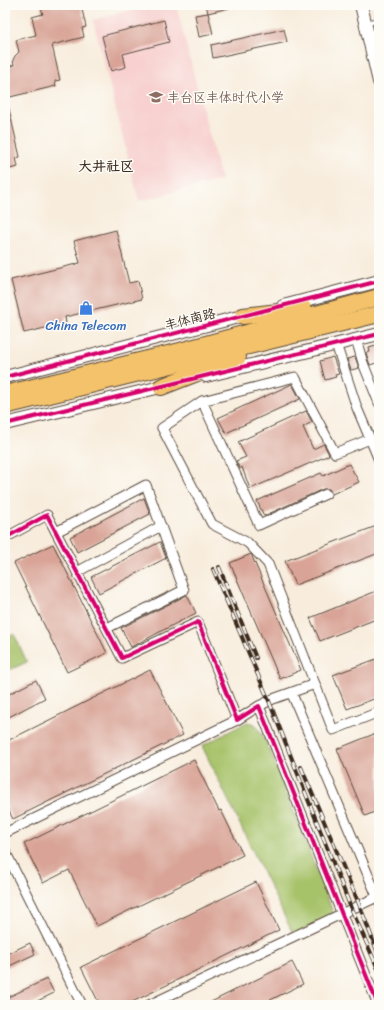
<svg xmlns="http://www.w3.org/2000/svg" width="384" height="1010" font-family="Sriracha,'LXGW WenKai TC',sans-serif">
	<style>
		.built { fill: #f7d0cf }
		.green { fill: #a7c36a; stroke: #717644 }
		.building { fill: #d9a497 }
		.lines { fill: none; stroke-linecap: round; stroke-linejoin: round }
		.service-casing { stroke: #57473b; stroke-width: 6 }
		.minor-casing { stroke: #57473b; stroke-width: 11 }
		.tertiary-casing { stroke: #57473b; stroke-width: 14 }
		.trunk-casing { stroke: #57473b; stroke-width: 18 }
		.service { stroke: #fff; stroke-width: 4.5 }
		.minor { stroke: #fff; stroke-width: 9 }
		.tertiary { stroke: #fff; stroke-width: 12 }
		.trunk { stroke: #f3c26a; stroke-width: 16 }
		.rail-casing { stroke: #3b2a1e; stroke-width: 4 }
		.rail { stroke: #fdfcf7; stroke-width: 2.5; stroke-dasharray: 8; stroke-linecap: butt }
		.cycleway-casing { stroke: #fdfcf7; stroke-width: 6 }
		.cycleway { stroke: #d6006c; stroke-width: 4 }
		.labels { text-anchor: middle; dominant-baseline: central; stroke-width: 3; stroke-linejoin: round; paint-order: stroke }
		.education-label { font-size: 13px; fill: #785e54; stroke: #fdfcf7; text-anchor: start }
		.street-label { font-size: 13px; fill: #3b2a1e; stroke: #fdfcf7 }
		.shop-label { font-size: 13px; fill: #366cbe; stroke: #fdfcf7 }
		.neighbourhood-label { font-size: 14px; font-weight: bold; fill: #3b2a1e; stroke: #fdfcf7 }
	</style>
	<rect width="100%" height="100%" fill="#fdfcf7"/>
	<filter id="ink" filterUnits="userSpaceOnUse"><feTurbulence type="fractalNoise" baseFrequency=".025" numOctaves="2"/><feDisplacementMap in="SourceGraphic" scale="8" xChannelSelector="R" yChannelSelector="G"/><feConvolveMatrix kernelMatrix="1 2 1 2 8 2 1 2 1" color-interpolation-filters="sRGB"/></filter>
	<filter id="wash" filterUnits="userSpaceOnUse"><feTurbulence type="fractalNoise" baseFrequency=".012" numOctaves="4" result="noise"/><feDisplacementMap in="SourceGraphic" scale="16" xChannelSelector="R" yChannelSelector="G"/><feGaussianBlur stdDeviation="0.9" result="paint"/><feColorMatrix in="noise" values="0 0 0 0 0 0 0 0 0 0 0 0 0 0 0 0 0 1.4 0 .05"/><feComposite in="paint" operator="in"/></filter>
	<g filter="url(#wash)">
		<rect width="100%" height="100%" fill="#f8eddd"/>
		<path class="built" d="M 151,5 L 176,5 L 221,180 L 139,201 L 93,20 Z"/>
		<g class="green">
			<path d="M 14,634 L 27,662 L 5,672 L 5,638 Z"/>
			<path d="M 247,722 L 255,724 L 266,741 L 334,915 L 294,936 L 202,746 Z"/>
		</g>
		<g id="blocks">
			<g class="building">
				<path d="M 43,5 L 81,5 L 86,27 L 82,28 L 84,37 L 52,45 L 60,80 L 55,81 L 56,86 L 10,97 L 5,75 L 5,67 L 14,65 L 13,60 L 15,56 L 19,52 L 16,40 L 36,35 L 32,17 L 43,14 L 41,8 Z"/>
				<path d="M 206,5 L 229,5 L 229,8 L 208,13 Z"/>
				<path d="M 208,13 L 213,34 L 199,37 L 195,15 Z"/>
				<path d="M 164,20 L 169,42 L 123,54 L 126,67 L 111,71 L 102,36 Z"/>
				<path d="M 284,29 L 287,42 L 213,58 L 211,45 Z"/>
				<path d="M 5,105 L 8,105 L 20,157 L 16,158 L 18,167 L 5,170 Z"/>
				<path d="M 116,230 L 129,283 L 138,281 L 142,299 L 65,317 L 66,323 L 24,333 L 11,280 L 80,263 L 74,241 Z"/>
				<path d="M 379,345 L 379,362 L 370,365 L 366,353 L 370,352 L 369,348 Z"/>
				<path d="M 333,357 L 339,374 L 335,375 L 336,377 L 325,380 L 320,361 Z"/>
				<path d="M 355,357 L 359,368 L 351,370 L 347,359 Z"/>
				<path d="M 292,384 L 300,399 L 226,433 L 218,418 Z"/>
				<path d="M 306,411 L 312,422 L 303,427 L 313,449 L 324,444 L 329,455 L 250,489 L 242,467 L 240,469 L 236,461 L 246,457 L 238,442 Z"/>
				<path d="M 349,464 L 359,482 L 332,494 L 329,489 L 323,489 L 264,516 L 257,501 L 321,473 L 323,476 Z"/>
				<path d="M 144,498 L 150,514 L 77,552 L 70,537 Z"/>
				<path d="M 379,525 L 379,553 L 295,585 L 285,561 Z"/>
				<path d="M 160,542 L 166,558 L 99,593 L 91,577 Z"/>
				<path d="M 53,544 L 107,653 L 67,672 L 14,563 Z"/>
				<path d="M 251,554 L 301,670 L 280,679 L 230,563 Z"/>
				<path d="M 379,590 L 379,618 L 320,641 L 310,618 Z"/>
				<path d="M 187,595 L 196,613 L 131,647 L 121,628 Z"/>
				<path d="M 379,658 L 379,697 L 347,709 L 333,675 Z"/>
				<path d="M 150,670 L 183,735 L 13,819 L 5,804 L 5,742 Z"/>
				<path d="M 36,680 L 45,698 L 5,719 L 5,696 Z"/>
				<path d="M 379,732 L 379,810 L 365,816 L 337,749 Z"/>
				<path d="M 194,760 L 219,811 L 221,810 L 243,855 L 97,926 L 69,870 L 43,883 L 24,844 Z"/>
				<path d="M 256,882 L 279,930 L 126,1005 L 100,1005 L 81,967 Z"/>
				<path d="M 30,943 L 35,954 L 5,968 L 5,955 Z"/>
				<path d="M 292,962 L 303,984 L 260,1005 L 205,1005 Z"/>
				<path d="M 47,979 L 54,993 L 29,1005 L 11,1005 L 8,997 Z"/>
			</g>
		</g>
	</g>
	<g filter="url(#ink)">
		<use href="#blocks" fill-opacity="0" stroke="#57473b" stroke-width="1"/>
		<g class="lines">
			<defs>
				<path id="service" d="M 367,23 L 379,20"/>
				<g id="minor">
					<path d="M 356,339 L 363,363 L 379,403"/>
					<path d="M 336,344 L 357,408 L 379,460"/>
					<path d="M 202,401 L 162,428 L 212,524 L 248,543 L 268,564 L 333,730 L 379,712"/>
					<path d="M 326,494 L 259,525 L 202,401 L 295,377 L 335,453 L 370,439"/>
					<path d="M 56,532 L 146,485 L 184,590 L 107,628"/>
					<path d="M 5,538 L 47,515 L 122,658 L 198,622 L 237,720 L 259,706 L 378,1005"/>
					<path d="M 77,572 L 161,526"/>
					<path d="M 292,694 L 379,901"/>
					<path d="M 259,706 L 273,699 L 315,684"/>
					<path d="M 5,833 L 237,720"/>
					<path d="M 5,851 L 82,1005"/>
					<path d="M 149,1005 L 379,896"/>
				</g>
				<g id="tertiary">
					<path d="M 361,5 L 379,82"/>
					<path d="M 283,306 L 379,281"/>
					<path d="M 206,376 L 379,334"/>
					<path d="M 5,377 L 250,314"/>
					<path d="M 5,424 L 169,385"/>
				</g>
				<g id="trunk">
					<path d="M 243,316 L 304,309"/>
					<path d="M 161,387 L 238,357"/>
					<path d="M 5,394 L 180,351 L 379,297"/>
					<path d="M 5,406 L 379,314"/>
				</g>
			</defs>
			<use href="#service" class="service-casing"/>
			<use href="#minor" class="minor-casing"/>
			<use href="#tertiary" class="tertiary-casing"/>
			<use href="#trunk" class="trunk-casing"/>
			<use href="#service" class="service"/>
			<use href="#minor" class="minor"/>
			<use href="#tertiary" class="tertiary"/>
			<use href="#trunk" class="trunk"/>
			<defs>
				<g id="rail">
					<path d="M 219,567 L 256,658"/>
					<path d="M 213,569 L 269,701 L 351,908 L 379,971"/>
					<path d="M 301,767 L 359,904 L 379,956"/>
				</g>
			</defs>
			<use href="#rail" class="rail-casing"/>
			<use href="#rail" class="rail"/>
			<defs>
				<g id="cycleway">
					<path d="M 5,377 L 379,281"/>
					<path d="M 5,424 L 379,334"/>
					<path d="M 5,538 L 47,515 L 122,658 L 198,622 L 237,720 L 259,706 L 378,1005"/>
				</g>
			</defs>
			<use href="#cycleway" class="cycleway-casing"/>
			<use href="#cycleway" class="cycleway"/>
		</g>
	</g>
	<defs>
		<symbol id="school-bare" viewBox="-9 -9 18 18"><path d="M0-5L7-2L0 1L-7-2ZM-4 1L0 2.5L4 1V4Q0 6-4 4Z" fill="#8d6e63" stroke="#fdfcf7" stroke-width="2.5" paint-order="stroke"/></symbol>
		<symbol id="shop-bare" viewBox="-9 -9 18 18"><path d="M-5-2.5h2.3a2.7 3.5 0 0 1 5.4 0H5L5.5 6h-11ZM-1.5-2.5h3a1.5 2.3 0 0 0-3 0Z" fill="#3f7fe0" stroke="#fdfcf7" stroke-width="2.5" paint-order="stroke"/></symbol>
	</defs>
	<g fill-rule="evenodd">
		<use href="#school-bare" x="146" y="87" width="20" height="20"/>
		<use href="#shop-bare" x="76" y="298" width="20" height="20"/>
	</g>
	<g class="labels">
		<g class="education-label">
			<text x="167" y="97">丰台区丰体时代小学</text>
		</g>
		<g class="street-label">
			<text transform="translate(190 319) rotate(-14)">丰体南路</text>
		</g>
		<g class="shop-label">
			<text x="86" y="325">China Telecom</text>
		</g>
		<g class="neighbourhood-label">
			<text x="106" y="166">大井社区</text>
		</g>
	</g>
	<rect width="384" height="1010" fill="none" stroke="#fdfcf7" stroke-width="20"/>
</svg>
